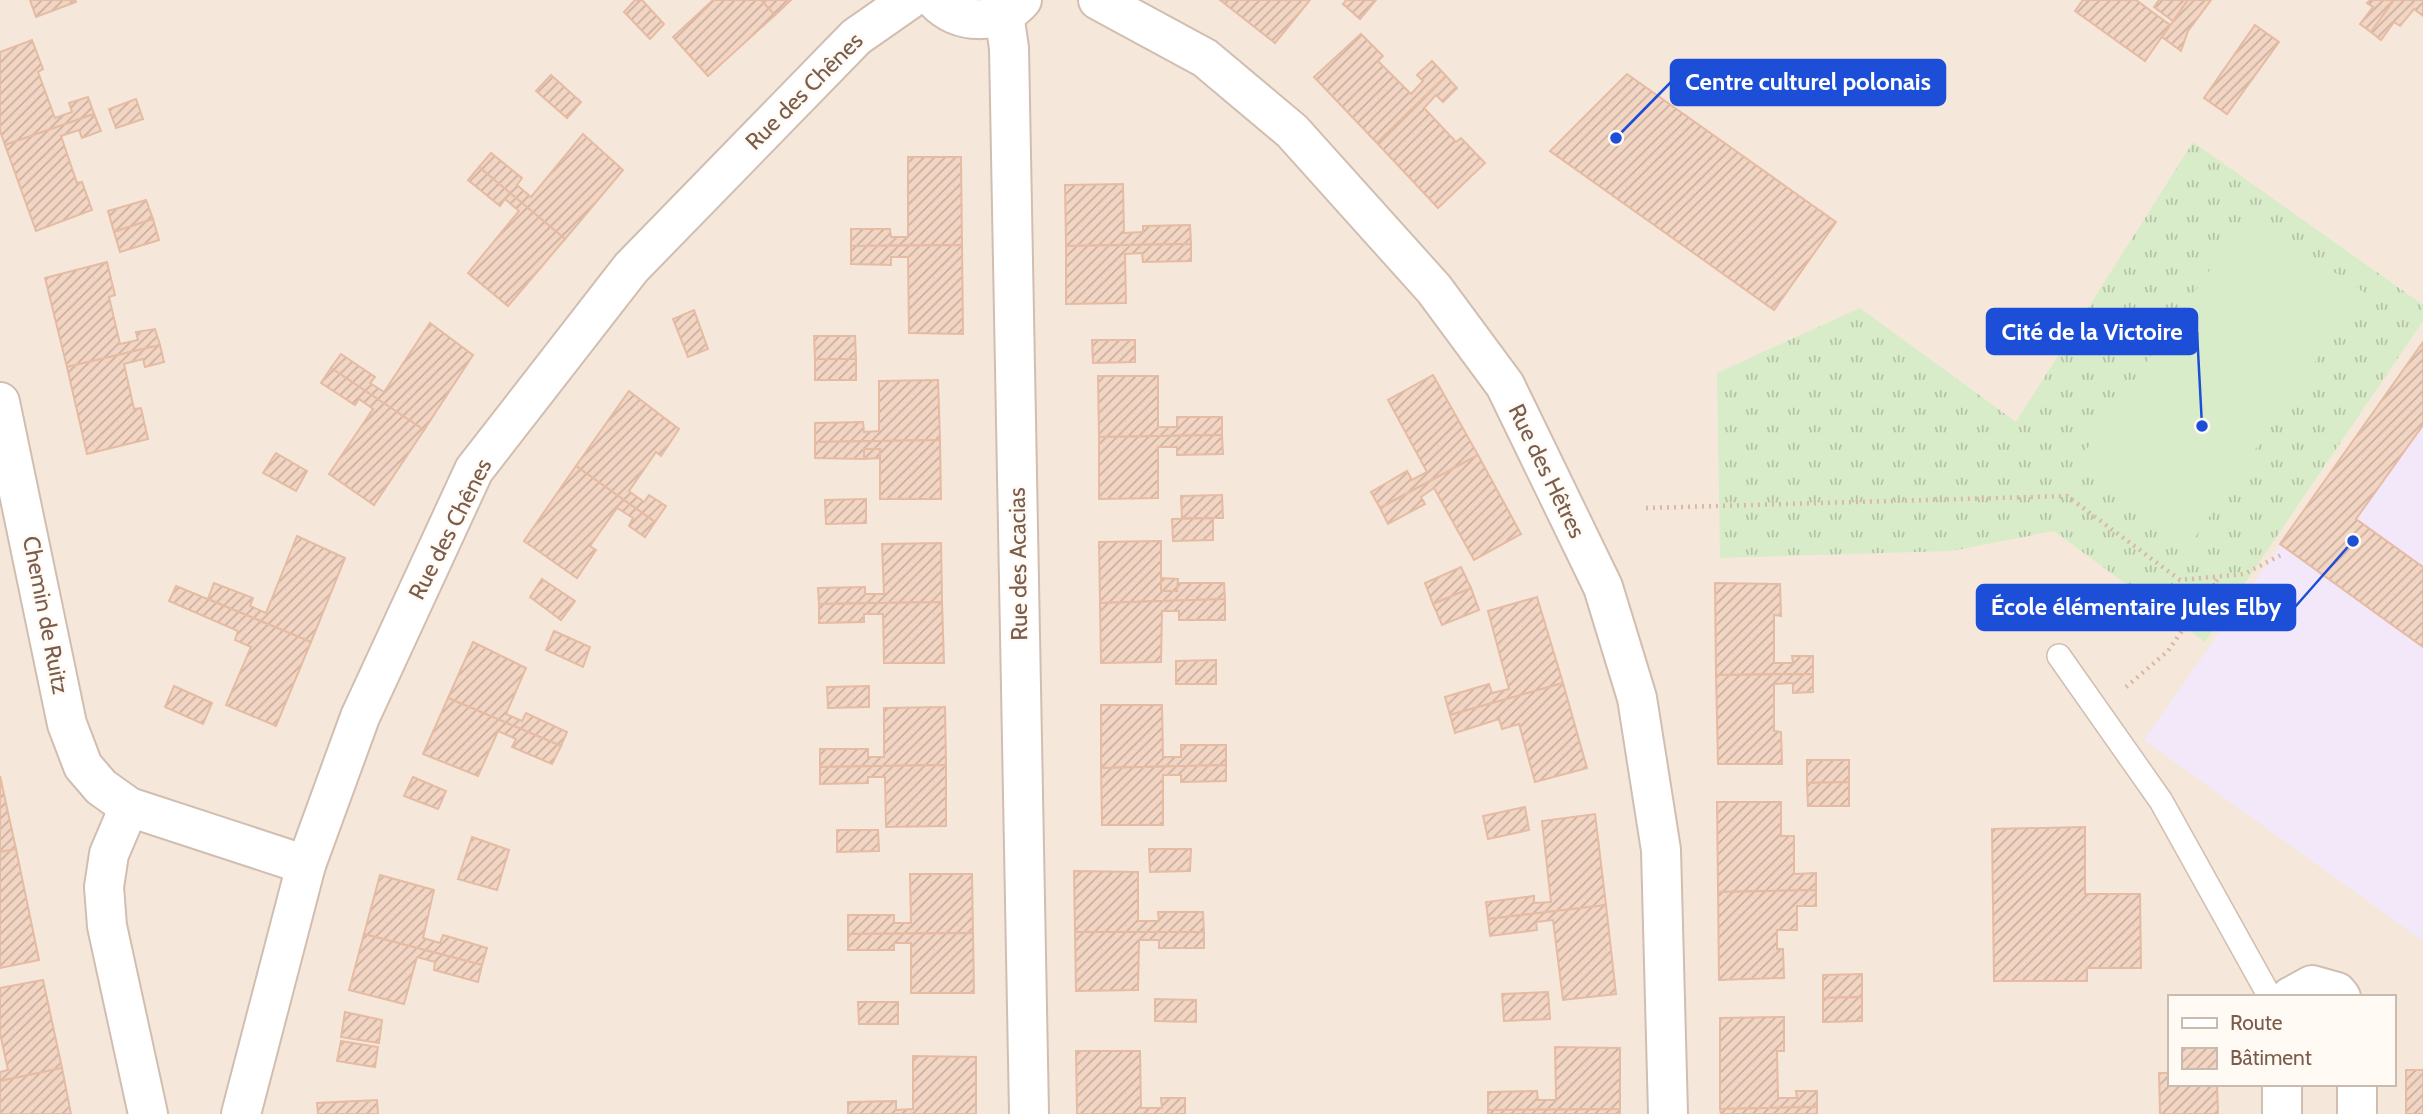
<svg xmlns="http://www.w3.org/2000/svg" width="2423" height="1114" font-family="Cabin,sans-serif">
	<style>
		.residential { fill: #f5e8da; fill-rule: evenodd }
		.education { fill: #f3e8fa }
		.grass { fill: url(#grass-tufts) }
		.pitch { fill: #d8ecc9 }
		.building { fill: url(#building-hatch); stroke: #e6bba3; stroke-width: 2 }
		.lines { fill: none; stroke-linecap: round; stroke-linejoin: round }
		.lane-casing { stroke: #d1beb0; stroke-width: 26 }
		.street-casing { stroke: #d1beb0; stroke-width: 42 }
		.path { stroke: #d9b8a5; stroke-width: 4.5; stroke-dasharray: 2 5; stroke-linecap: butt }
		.lane { stroke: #fff; stroke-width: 23 }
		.street { stroke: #fff; stroke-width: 38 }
		.labels { text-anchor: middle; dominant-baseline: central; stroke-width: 5; stroke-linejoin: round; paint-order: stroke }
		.street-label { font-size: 23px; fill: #7a5c4d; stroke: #fffaf3 }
		.leader { fill: none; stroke: #1d4ed8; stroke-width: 2.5 }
		.callout-dot { fill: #1d4ed8; stroke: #fffaf3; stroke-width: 2.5 }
		.callout { fill: #1d4ed8; stroke: #1d4ed8; stroke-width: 2.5 }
		.callout-label { font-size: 24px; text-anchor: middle; font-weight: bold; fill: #fff }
	</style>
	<defs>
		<pattern id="grass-tufts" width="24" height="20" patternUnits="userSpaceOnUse" patternTransform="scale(1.75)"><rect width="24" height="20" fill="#d8ecc9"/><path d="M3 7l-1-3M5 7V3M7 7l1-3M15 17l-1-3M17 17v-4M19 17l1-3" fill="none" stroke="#b4c2a5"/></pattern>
		<pattern id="building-hatch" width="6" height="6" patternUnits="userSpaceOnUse" patternTransform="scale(1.75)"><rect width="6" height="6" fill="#f3d5c3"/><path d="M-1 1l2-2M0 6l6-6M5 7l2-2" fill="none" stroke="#cab0a1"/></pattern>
	</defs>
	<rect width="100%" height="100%" fill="#fdf6ec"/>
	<path class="residential" d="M 0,0 L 2423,0 L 2423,1114 L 0,1114 ZM 2169,997 L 2393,997 L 2393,1084 L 2169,1084 Z"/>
	<path class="education" d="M 2423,342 L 2423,941 L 2144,740 Z"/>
	<path class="grass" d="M 2193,142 L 2423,305 L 2423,321 L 2205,642 L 2054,531 L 1951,551 L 1720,558 L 1717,373 L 1860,308 L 2016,422 Z"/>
	<path class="pitch" d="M 2249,213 L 2363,292 L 2192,542 L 2077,463 Z"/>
	<g class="building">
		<path d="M 30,0 L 75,0 L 76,2 L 36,17 Z"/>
		<path d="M 635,0 L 642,0 L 664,24 L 650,39 L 624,12 Z"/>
		<path d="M 713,0 L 761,0 L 775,15 L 708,76 L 673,37 Z"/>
		<path d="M 761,0 L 791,0 L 775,15 Z"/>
		<path d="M 1220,0 L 1310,0 L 1275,43 Z"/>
		<path d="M 1346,0 L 1376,0 L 1360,19 L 1343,4 Z"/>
		<path d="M 2083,0 L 2136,0 L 2170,25 L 2145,61 L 2075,11 Z"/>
		<path d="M 2159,0 L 2188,0 L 2173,21 L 2154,7 Z"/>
		<path d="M 2188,0 L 2211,0 L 2188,31 L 2181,51 L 2162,37 Z"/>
		<path d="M 2370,0 L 2394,0 L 2371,32 L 2360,24 L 2373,7 L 2367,3 Z"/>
		<path d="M 2394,0 L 2423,0 L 2423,16 L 2414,9 L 2400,26 L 2394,22 L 2381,40 L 2371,32 Z"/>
		<path d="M 2255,25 L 2279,42 L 2227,114 L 2204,98 Z"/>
		<path d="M 1361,34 L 1383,56 L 1378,61 L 1411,94 L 1423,81 L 1417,75 L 1432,61 L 1446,76 L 1377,143 L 1314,77 Z"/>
		<path d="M 32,40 L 43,69 L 38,72 L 55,118 L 72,112 L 69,103 L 88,97 L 94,114 L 5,145 L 0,131 L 0,52 Z"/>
		<path d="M 1627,74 L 1836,222 L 1774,310 L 1550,151 Z"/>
		<path d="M 551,75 L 581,102 L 567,118 L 536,91 Z"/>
		<path d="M 1446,76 L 1457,88 L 1443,102 L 1436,95 L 1424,108 L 1456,142 L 1461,138 L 1485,163 L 1438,208 L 1377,143 Z"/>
		<path d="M 136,99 L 143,119 L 116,128 L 109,109 Z"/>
		<path d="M 94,114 L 101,131 L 82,138 L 79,130 L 61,136 L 77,183 L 82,182 L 92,210 L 36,231 L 5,145 Z"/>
		<path d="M 583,134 L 623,170 L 565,239 L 479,167 L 491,153 L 522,178 L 517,185 L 531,197 Z"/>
		<path d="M 908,157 L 961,157 L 962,245 L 851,246 L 851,229 L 890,229 L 891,237 L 908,237 Z"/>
		<path d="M 479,167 L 565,239 L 508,306 L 468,273 L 519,211 L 505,199 L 500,206 L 468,180 Z"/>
		<path d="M 1123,184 L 1124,233 L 1143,232 L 1143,226 L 1190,225 L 1191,244 L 1066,246 L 1065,185 Z"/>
		<path d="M 146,200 L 153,219 L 114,232 L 108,211 Z"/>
		<path d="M 153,219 L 159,240 L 120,252 L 114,232 Z"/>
		<path d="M 1191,244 L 1191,261 L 1143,262 L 1142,253 L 1125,254 L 1126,303 L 1066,304 L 1066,246 Z"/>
		<path d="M 962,245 L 963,334 L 909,333 L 908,257 L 891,257 L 891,265 L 851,264 L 851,246 Z"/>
		<path d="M 107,262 L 115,295 L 109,297 L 120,344 L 138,340 L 136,332 L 155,329 L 160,345 L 67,367 L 45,278 Z"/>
		<path d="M 694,310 L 708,349 L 688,357 L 673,319 Z"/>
		<path d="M 430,323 L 473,355 L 424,430 L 331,368 L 341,354 L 375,377 L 370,383 L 384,392 Z"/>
		<path d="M 814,336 L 855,336 L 856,359 L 815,359 Z"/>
		<path d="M 1092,340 L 1135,340 L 1135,362 L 1093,363 Z"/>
		<path d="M 2423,342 L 2423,425 L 2356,519 L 2423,567 L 2423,647 L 2280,544 Z"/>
		<path d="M 160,345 L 164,362 L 145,367 L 143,359 L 124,364 L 134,409 L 141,408 L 148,439 L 87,454 L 67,367 Z"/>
		<rect x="815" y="359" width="41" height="21"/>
		<path d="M 331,368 L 424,430 L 374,505 L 329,474 L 373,409 L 359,399 L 355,405 L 321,383 Z"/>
		<path d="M 1433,375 L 1478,455 L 1380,508 L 1371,492 L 1407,471 L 1412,480 L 1427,472 L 1388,400 Z"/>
		<path d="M 1098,376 L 1158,376 L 1158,427 L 1177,427 L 1177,417 L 1222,417 L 1222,435 L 1099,437 Z"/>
		<path d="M 938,380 L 940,440 L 815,442 L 815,423 L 863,422 L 864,432 L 879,431 L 879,381 Z"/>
		<path d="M 629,391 L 679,429 L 661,456 L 656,452 L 629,491 L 644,502 L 649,495 L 666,506 L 655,522 L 576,466 Z"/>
		<path d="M 1222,435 L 1223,454 L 1177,455 L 1177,447 L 1158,447 L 1158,498 L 1099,499 L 1099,437 Z"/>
		<path d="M 940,440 L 941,499 L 880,499 L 880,449 L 864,449 L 864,459 L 815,458 L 815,442 Z"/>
		<path d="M 864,449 L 880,449 L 880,458 L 864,459 Z"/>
		<path d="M 276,453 L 307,471 L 296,491 L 263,473 Z"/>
		<path d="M 1478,455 L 1521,534 L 1474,560 L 1434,488 L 1421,497 L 1425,504 L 1388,524 L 1380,508 Z"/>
		<path d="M 576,466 L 655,522 L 645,537 L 629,526 L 633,518 L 617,508 L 590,546 L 596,550 L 577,578 L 524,541 Z"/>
		<path d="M 1222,495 L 1223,518 L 1182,518 L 1181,496 Z"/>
		<path d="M 866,499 L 866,523 L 826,524 L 825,500 Z"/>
		<path d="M 1213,518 L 1213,540 L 1173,541 L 1172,519 Z"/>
		<path d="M 297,536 L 345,558 L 311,642 L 208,599 L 214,583 L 253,598 L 250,606 L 266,613 Z"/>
		<path d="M 1161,541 L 1161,591 L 1177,591 L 1177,583 L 1224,583 L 1225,599 L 1100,603 L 1099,542 Z"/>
		<path d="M 941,543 L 942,602 L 819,604 L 818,588 L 865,587 L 865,594 L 884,594 L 882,544 Z"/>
		<path d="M 1461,567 L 1471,588 L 1433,604 L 1425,583 Z"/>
		<path d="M 1161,578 L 1178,579 L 1177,591 L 1161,591 Z"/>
		<path d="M 542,579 L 575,601 L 561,620 L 530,597 Z"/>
		<path d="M 1715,583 L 1780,584 L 1781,616 L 1774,615 L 1774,663 L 1793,663 L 1792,656 L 1813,656 L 1813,674 L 1716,675 Z"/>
		<path d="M 176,586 L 311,642 L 276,726 L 226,705 L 251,647 L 235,640 L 238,631 L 169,601 Z"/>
		<path d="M 1471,588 L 1479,610 L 1442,625 L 1433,604 Z"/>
		<path d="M 1537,597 L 1563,683 L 1450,715 L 1445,697 L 1489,684 L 1492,693 L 1509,689 L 1488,611 Z"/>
		<path d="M 1225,599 L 1225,620 L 1179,620 L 1179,611 L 1162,611 L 1161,662 L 1101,663 L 1100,603 Z"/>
		<path d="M 942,602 L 944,663 L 884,663 L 883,614 L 864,614 L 864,622 L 819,623 L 819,604 Z"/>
		<path d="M 554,631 L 590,647 L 583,667 L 546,650 Z"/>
		<path d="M 473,642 L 526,668 L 506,714 L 522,721 L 526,713 L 567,732 L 561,746 L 448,698 Z"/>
		<path d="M 1216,660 L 1216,684 L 1176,684 L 1176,661 Z"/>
		<path d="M 1813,674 L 1813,692 L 1793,693 L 1793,683 L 1774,684 L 1774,731 L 1781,732 L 1782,764 L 1718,764 L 1716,675 Z"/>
		<path d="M 1563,683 L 1587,768 L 1535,782 L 1519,724 L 1502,729 L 1499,719 L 1455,733 L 1450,715 Z"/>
		<path d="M 174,686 L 212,703 L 203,724 L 165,707 Z"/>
		<path d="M 869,686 L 869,707 L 828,708 L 827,687 Z"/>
		<path d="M 448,698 L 561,746 L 552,764 L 512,747 L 516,739 L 498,731 L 478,776 L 423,754 Z"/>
		<path d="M 1101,705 L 1162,705 L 1163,757 L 1181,757 L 1181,745 L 1226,745 L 1226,765 L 1101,768 Z"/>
		<path d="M 945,707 L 946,765 L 820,767 L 820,749 L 868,749 L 868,757 L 884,757 L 884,708 Z"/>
		<path d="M 1807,760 L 1849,760 L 1849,782 L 1807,783 Z"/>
		<path d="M 946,765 L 946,826 L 886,827 L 885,777 L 868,777 L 868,783 L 820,784 L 820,767 Z"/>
		<path d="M 1226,765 L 1226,781 L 1181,782 L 1181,775 L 1163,775 L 1163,825 L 1102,825 L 1101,768 Z"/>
		<path d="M 0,776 L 16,849 L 0,852 Z"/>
		<path d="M 413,777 L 446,791 L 438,809 L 404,796 Z"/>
		<path d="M 1849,782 L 1849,806 L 1808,806 L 1807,783 Z"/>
		<path d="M 1717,802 L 1781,802 L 1781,836 L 1794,836 L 1794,874 L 1816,873 L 1816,890 L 1718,892 Z"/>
		<path d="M 1525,807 L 1529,830 L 1488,839 L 1483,816 Z"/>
		<path d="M 1595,814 L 1606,905 L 1488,919 L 1486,902 L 1534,896 L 1534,903 L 1551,902 L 1542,821 Z"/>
		<path d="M 2085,827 L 2085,894 L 2140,894 L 2141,968 L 2087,968 L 2087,981 L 1994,981 L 1992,829 Z"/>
		<path d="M 837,830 L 878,830 L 879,851 L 837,852 Z"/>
		<path d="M 472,837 L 509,850 L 497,890 L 458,879 Z"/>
		<path d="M 16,849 L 39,960 L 0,968 L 0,852 Z"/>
		<path d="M 1149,849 L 1191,849 L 1190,871 L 1150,872 Z"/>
		<path d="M 1074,871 L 1138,872 L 1138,921 L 1159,921 L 1158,912 L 1203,912 L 1204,932 L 1075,932 Z"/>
		<path d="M 910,874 L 972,874 L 973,933 L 848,934 L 848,915 L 894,915 L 894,923 L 911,923 Z"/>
		<path d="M 380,875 L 434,890 L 423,938 L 440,943 L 443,935 L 487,948 L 482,965 L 364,934 Z"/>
		<path d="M 1816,890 L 1816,906 L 1797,906 L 1797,930 L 1777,930 L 1777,949 L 1783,949 L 1784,978 L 1719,980 L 1718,892 Z"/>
		<path d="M 1606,905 L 1616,994 L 1563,1000 L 1553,920 L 1536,922 L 1537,930 L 1490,936 L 1488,919 Z"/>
		<path d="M 1075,932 L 1204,932 L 1204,948 L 1159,948 L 1159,940 L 1139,940 L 1138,990 L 1076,991 Z"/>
		<path d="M 973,933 L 974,993 L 911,993 L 911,943 L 894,943 L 894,950 L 848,950 L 848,934 Z"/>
		<path d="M 364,934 L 482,965 L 478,982 L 434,970 L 435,962 L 417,957 L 404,1004 L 349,990 Z"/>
		<path d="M 1862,974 L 1862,997 L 1823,998 L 1823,975 Z"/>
		<path d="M 43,980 L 62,1068 L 0,1081 L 0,1072 L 8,1070 L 0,1033 L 0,988 Z"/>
		<path d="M 1548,992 L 1550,1019 L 1504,1021 L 1502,994 Z"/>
		<path d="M 1862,997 L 1862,1021 L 1823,1022 L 1823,998 Z"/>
		<path d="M 1155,999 L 1196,1000 L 1196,1022 L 1155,1021 Z"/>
		<path d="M 858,1002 L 898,1002 L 898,1024 L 859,1024 Z"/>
		<path d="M 345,1012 L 382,1020 L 379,1043 L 341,1037 Z"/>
		<path d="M 1784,1017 L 1784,1051 L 1777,1051 L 1778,1098 L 1797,1098 L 1796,1091 L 1817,1091 L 1817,1107 L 1720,1109 L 1720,1018 Z"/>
		<path d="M 341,1041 L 378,1047 L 375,1067 L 337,1061 Z"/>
		<path d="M 1555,1047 L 1620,1048 L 1620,1109 L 1488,1110 L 1488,1092 L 1537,1091 L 1538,1100 L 1556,1100 Z"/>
		<path d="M 1076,1051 L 1140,1051 L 1141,1108 L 1162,1108 L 1161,1098 L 1185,1098 L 1185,1114 L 1077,1114 Z"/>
		<path d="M 913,1056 L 976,1057 L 976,1114 L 848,1114 L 848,1102 L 896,1101 L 896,1110 L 913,1109 Z"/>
		<path d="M 62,1068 L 71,1114 L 0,1114 L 0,1081 Z"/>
		<rect x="2406" y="1070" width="17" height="44"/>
		<path d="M 2159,1073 L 2169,1073 L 2169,1084 L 2217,1084 L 2218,1114 L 2160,1114 Z"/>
		<path d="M 377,1100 L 378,1114 L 318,1114 L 317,1103 Z"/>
		<path d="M 1817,1107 L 1817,1114 L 1721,1114 L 1720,1109 Z"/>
		<path d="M 1620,1109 L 1620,1114 L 1488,1114 L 1488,1110 Z"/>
	</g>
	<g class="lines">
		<defs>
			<path id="lane" d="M 2059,656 L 2161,801 L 2270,997"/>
			<g id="street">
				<path d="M 935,0 C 957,25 1000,26 1022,0"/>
				<path d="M 1098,0 L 1205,58 L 1292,131 L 1434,289 L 1505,385 L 1603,587 L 1637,698 L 1661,850 L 1668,1114"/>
				<path d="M 1004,14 L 1009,48 L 1029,1114"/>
				<path d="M 0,402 L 67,724 L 83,766 L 101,787 L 129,807 L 306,865"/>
				<path d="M 129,807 L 109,854 L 104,887 L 107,926 L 148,1114"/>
				<path d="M 2290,997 L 2312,985 L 2337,992 L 2341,997"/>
				<path d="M 2282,1084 L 2282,1114"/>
				<path d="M 2357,1084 L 2357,1114"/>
				<path d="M 241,1114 L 306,865 L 360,717 L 474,470 L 631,268 L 856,37 L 909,0"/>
			</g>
		</defs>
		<use href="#lane" class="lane-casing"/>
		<use href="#street" class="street-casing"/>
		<g class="path">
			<path d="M 1646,508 L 2067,496 L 2180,580 L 2244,574 L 2283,554"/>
			<path d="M 2126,687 L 2168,651 L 2219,577"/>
		</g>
		<use href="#lane" class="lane"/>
		<use href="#street" class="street"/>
	</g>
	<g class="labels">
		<g class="street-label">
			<text transform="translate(804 91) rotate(-45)">Rue des Chênes</text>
			<text transform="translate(1547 471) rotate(64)">Rue des Hêtres</text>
			<text transform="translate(450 529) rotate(-63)">Rue des Chênes</text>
			<text transform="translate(1018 564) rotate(-91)">Rue des Acacias</text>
			<text transform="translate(46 615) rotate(79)">Chemin de Ruitz</text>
		</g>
	</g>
	<path class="leader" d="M1616 138L1671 82M2202 426L2197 332M2353 541L2295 607"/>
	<g class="callout-dot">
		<circle cx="1616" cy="138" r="7"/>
		<circle cx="2202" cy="426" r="7"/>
		<circle cx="2353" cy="541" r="7"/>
	</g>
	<g class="callout">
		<rect x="1671" y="60" width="274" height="45" rx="7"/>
		<rect x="1987" y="309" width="210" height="45" rx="7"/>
		<rect x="1977" y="585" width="318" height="45" rx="7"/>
	</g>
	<g class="callout-label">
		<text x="1808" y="90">Centre culturel polonais</text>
		<text x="2092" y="340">Cité de la Victoire</text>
		<text x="2136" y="615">École élémentaire Jules Elby</text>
	</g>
	<rect x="2168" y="995" width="228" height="91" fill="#fffaf3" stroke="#cabbb1" stroke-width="2"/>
	<rect x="2182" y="1018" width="35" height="10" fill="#ffffff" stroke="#cabbb1" stroke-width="2"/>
	<text x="2230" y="1030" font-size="21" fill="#7a5c4d">Route</text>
	<rect x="2182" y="1048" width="35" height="21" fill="url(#building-hatch)" stroke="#cabbb1" stroke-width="2"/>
	<text x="2230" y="1065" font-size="21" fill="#7a5c4d">Bâtiment</text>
</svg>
